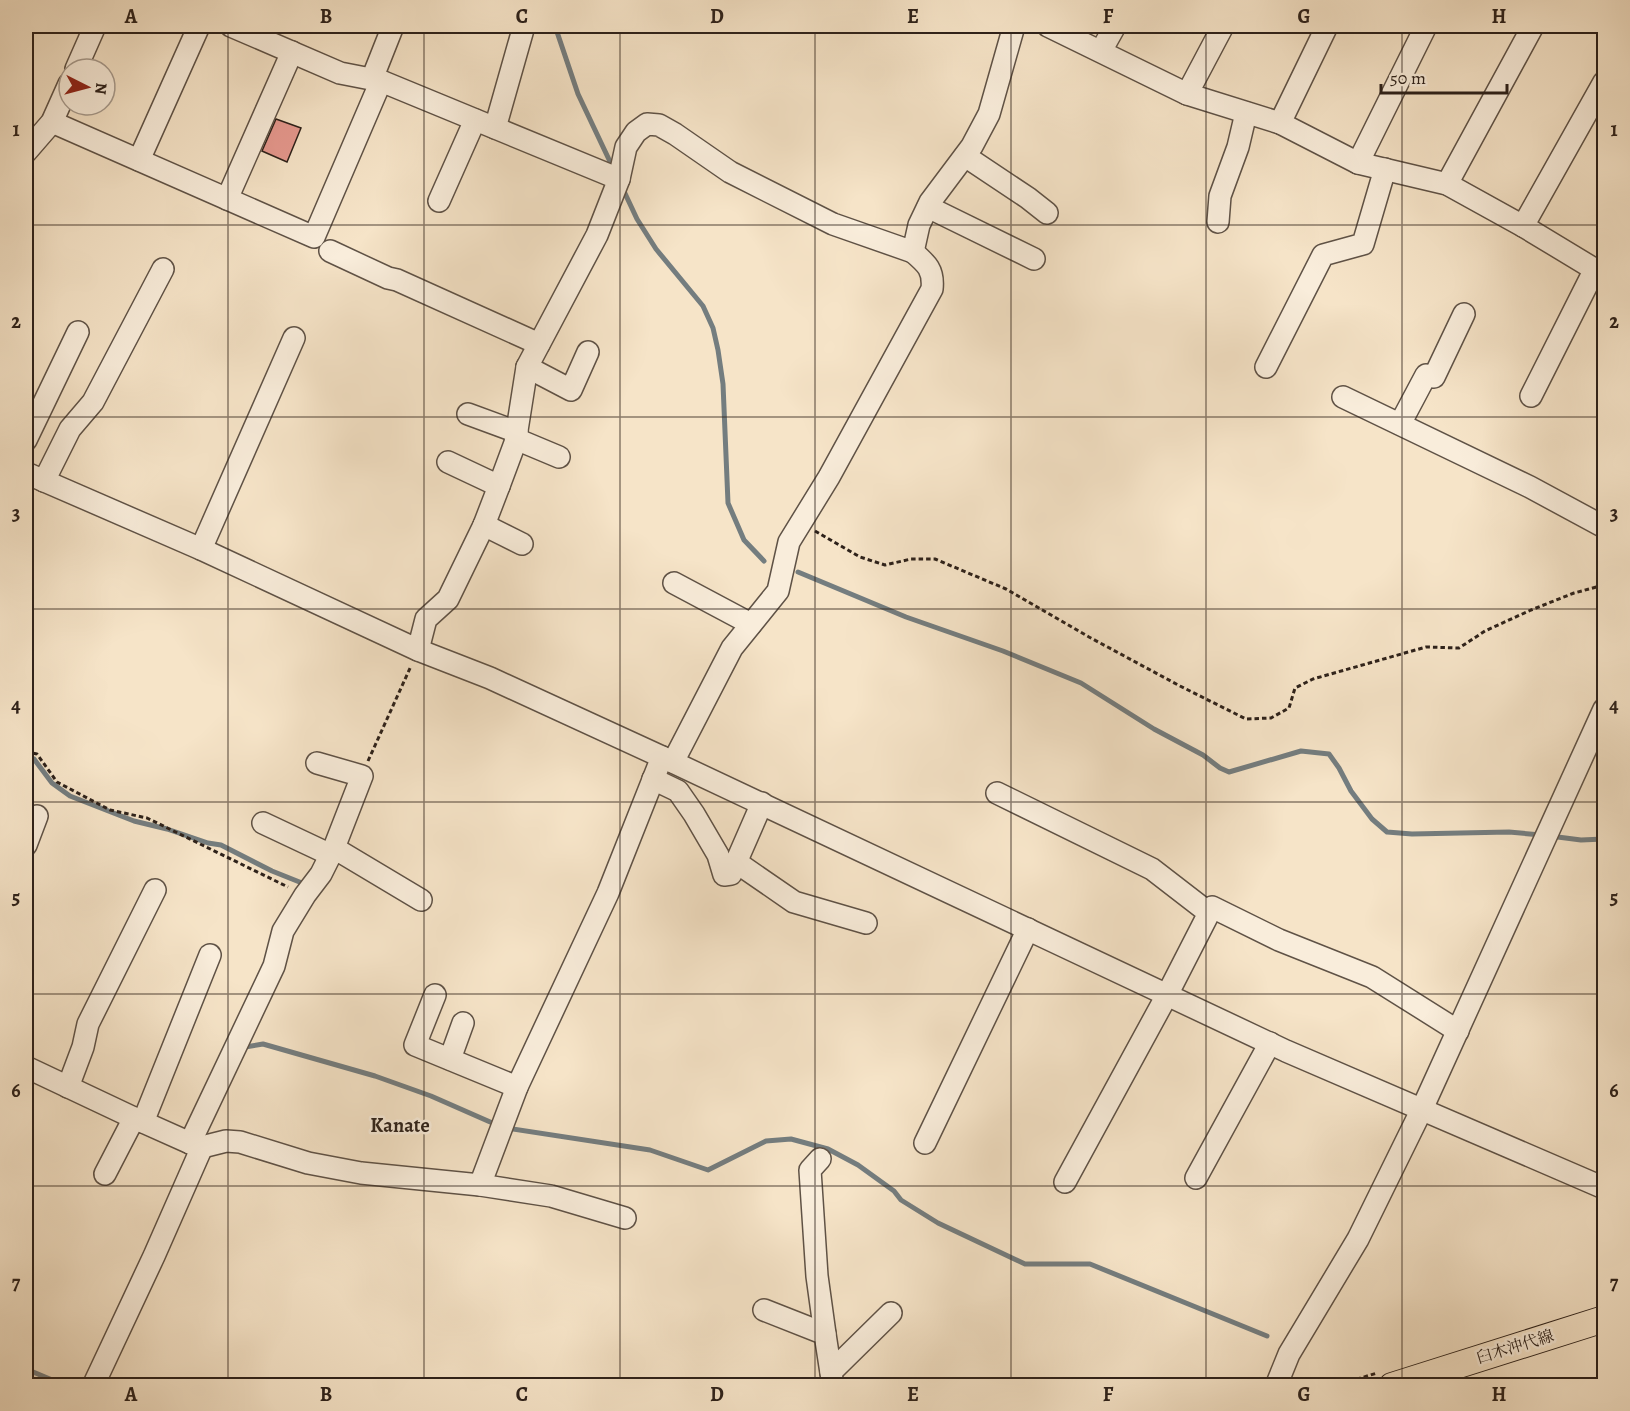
<svg xmlns="http://www.w3.org/2000/svg" width="1630" height="1411" font-family="Alegreya,'Noto Serif JP',serif">
	<style>
		.lines { fill: none; stroke-linecap: round; stroke-linejoin: round }
		.stream { stroke: #747d7f; stroke-width: 5 }
		.building { fill: #e5988e; stroke: #2d211a; stroke-width: 1.5 }
		.minor-casing { stroke: #5f5246; stroke-width: 24 }
		.major-casing { stroke: #2d211a; stroke-width: 28 }
		.path { stroke: #2d211a; stroke-width: 3; stroke-dasharray: 4.5 3; stroke-linecap: butt }
		.minor { stroke: #f9eddb; stroke-width: 21 }
		.major { stroke: #f6e4c8; stroke-width: 26 }
		.grid { fill: none; stroke: #2d211a; stroke-width: 1.5; stroke-opacity: 0.55 }
		.labels { text-anchor: middle; dominant-baseline: central; stroke-width: 5; stroke-linejoin: round; paint-order: stroke }
		.street-label { font-size: 16px; fill: #2d211a; stroke: #f9eddb }
		.quarter-label { font-size: 20px; font-weight: bold; fill: #2d211a; stroke: #f9eddb }
		.neatline { fill: none; stroke: #2d211a; stroke-width: 2 }
		.grid-label { font-size: 20px; text-anchor: middle; font-weight: bold; fill: #2d211a }
	</style>
	<rect width="100%" height="100%" fill="#f6e4c8"/>
	<filter id="stains"><feTurbulence type="fractalNoise" baseFrequency=".00333" numOctaves="4"/><feColorMatrix values="0 0 0 0 .2 0 0 0 0 .09 0 0 0 0 .02 0 0 0 .5 -.17"/></filter>
	<radialGradient id="worn" r=".72"><stop offset=".6" stop-color="#630" stop-opacity="0"/><stop offset="1" stop-color="#630" stop-opacity=".3"/></radialGradient>
	<g class="lines">
		<g class="stream">
			<path d="M 555,26 L 578,94 L 613,168"/>
			<path d="M 622,187 L 637,219 L 656,249 L 703,306 L 713,328 L 718,350 L 723,384 L 728,503 L 744,540 L 764,561"/>
			<path d="M 798,572 L 906,617 L 1003,651 L 1081,683 L 1154,729 L 1203,755 L 1220,768 L 1229,772 L 1301,751 L 1329,754 L 1339,768 L 1351,791 L 1372,819 L 1387,832 L 1412,834 L 1509,832 L 1541,835"/>
			<path d="M 26,757 L 34,759 L 52,783 L 70,796 L 134,821 L 167,829 L 208,843 L 221,845 L 272,871 L 302,883 L 304,886"/>
			<path d="M 1550,836 L 1581,840 L 1604,839"/>
			<path d="M 246,1044 L 245,1047 L 263,1044 L 375,1076 L 431,1096 L 497,1125"/>
			<path d="M 506,1128 L 650,1150 L 708,1170 L 766,1141 L 791,1139 L 828,1149 L 858,1165 L 894,1191 L 901,1200 L 938,1223 L 1025,1264 L 1090,1264 L 1267,1336"/>
			<path d="M 26,1369 L 57,1382 L 62,1386"/>
		</g>
	</g>
	<path class="building" d="M 276,119 L 301,128 L 287,162 L 262,151 Z"/>
	<g class="lines">
		<defs>
			<g id="minor">
				<path d="M 231,26 L 340,73 L 381,81 L 619,179"/>
				<path d="M 1048,26 L 1187,94 L 1280,123 L 1358,163 L 1447,184 L 1523,226 L 1604,275"/>
				<path d="M 1101,51 L 1115,26"/>
				<path d="M 76,69 L 95,26"/>
				<path d="M 372,79 L 393,26"/>
				<path d="M 1187,94 L 1223,26"/>
				<path d="M 52,122 L 314,237 L 381,81"/>
				<path d="M 1280,123 L 1327,26"/>
				<path d="M 495,128 L 524,26"/>
				<path d="M 26,152 L 52,122 L 69,84"/>
				<path d="M 965,156 L 1028,198 L 1047,213"/>
				<path d="M 139,160 L 199,26"/>
				<path d="M 1358,163 L 1426,26"/>
				<path d="M 1447,184 L 1533,26"/>
				<path d="M 227,199 L 292,52"/>
				<path d="M 439,201 L 475,120"/>
				<path d="M 928,207 L 1034,259"/>
				<path d="M 1218,222 L 1220,196 L 1238,147 L 1246,113"/>
				<path d="M 1523,226 L 1604,82"/>
				<path d="M 330,251 L 388,278 L 397,280 L 539,344"/>
				<path d="M 527,367 L 571,390 L 588,352"/>
				<path d="M 1266,367 L 1323,255 L 1363,244 L 1385,169"/>
				<path d="M 1531,396 L 1595,269"/>
				<path d="M 1343,397 L 1530,487 L 1604,527"/>
				<path d="M 468,414 L 517,432"/>
				<path d="M 1400,424 L 1426,375 L 1434,377 L 1464,314"/>
				<path d="M 516,439 L 559,457"/>
				<path d="M 26,440 L 78,332"/>
				<path d="M 448,462 L 499,486"/>
				<path d="M 26,473 L 201,549 L 418,650 L 490,678 L 662,757 L 1286,1051 L 1604,1188"/>
				<path d="M 44,481 L 70,429 L 93,402 L 163,269"/>
				<path d="M 484,525 L 522,544"/>
				<path d="M 201,549 L 294,338"/>
				<path d="M 674,583 L 751,624"/>
				<path d="M 418,650 L 426,619 L 448,599 L 484,525 L 499,486 L 515,443 L 527,367 L 597,235 L 619,179 L 626,147 L 636,132 L 647,124 L 659,125 L 675,134 L 730,172 L 833,224 L 913,252 L 919,225 L 930,202 L 972,146 L 989,114 L 1014,26"/>
				<path d="M 673,762 L 732,648 L 778,591 L 789,542 L 829,477 L 932,289 C 934,270 927,264 913,252"/>
				<path d="M 317,763 L 362,776 L 334,848"/>
				<path d="M 653,779 L 678,791 L 694,814 L 718,855 L 724,875 L 731,874 L 762,803"/>
				<path d="M 997,793 L 1152,869 L 1209,913 L 1167,995 L 1065,1182"/>
				<path d="M 263,823 L 331,855"/>
				<path d="M 26,845 L 37,816"/>
				<path d="M 736,862 L 794,902 L 866,923"/>
				<path d="M 1209,913 L 1212,907 L 1279,940 L 1372,977 L 1458,1031"/>
				<path d="M 435,995 L 415,1045 L 517,1087"/>
				<path d="M 450,1059 L 463,1023"/>
				<path d="M 26,1067 L 134,1118 L 190,1143 L 202,1147 L 226,1141 L 240,1142 L 308,1163 L 361,1173 L 480,1185 L 551,1196 L 625,1218"/>
				<path d="M 68,1087 L 83,1047 L 88,1024 L 155,890"/>
				<path d="M 143,1122 L 210,955"/>
				<path d="M 190,1143 L 274,966 L 283,931 L 305,895 L 321,874 L 334,848 L 421,900"/>
				<path d="M 925,1143 L 1028,929"/>
				<path d="M 820,1159 L 810,1170 L 817,1276 L 825,1334"/>
				<path d="M 105,1174 L 134,1118"/>
				<path d="M 1196,1178 L 1270,1043"/>
				<path d="M 480,1185 L 517,1087 L 608,893 L 662,757"/>
				<path d="M 764,1310 L 825,1334 L 833,1386"/>
				<path d="M 831,1372 L 891,1313"/>
				<path d="M 93,1386 L 154,1256 L 202,1147"/>
				<path d="M 1276,1386 L 1289,1354 L 1358,1239 L 1422,1109 L 1604,709"/>
			</g>
			<path id="major" d="M 1392,1386 L 1604,1319"/>
		</defs>
		<use href="#minor" class="minor-casing"/>
		<use href="#major" class="major-casing"/>
		<g class="path">
			<path d="M 815,531 L 860,557 L 885,565 L 911,559 L 935,559 L 1006,589 L 1089,637 L 1180,686 L 1246,719 L 1271,718 L 1289,708 L 1295,688 L 1313,679 L 1426,647 L 1459,648 L 1485,631 L 1531,610 L 1574,593 L 1604,585"/>
			<path d="M 26,752 L 37,754 L 57,782 L 110,810 L 147,818 L 288,887"/>
			<path d="M 368,761 L 411,666"/>
			<path d="M 1335,1386 L 1377,1373"/>
		</g>
		<use href="#minor" class="minor"/>
		<use href="#major" class="major"/>
	</g>
	<path class="grid" d="M 228,26 L 228,1386M 424,26 L 424,1386M 620,26 L 620,1386M 815,26 L 815,1386M 1011,26 L 1011,1386M 1206,26 L 1206,1386M 1402,26 L 1402,1386M 26,225 L 1604,225M 26,417 L 1604,417M 26,609 L 1604,609M 26,802 L 1604,802M 26,994 L 1604,994M 26,1186 L 1604,1186"/>
	<g class="labels">
		<g class="street-label">
			<text transform="translate(1515 1347) rotate(-17)">臼木沖代線</text>
		</g>
		<g class="quarter-label">
			<text x="400" y="1125">Kanate</text>
		</g>
	</g>
	<rect width="1630" height="1411" fill="none" stroke="#f6e4c8" stroke-width="66"/>
	<g transform="translate(87 87) rotate(96)"><circle r="28" fill="#f9eddb" stroke="#a79b8e" stroke-width="1.5"/>
	<path d="M0-4.5L10 22L0 15L-10 22Z" fill="#8f2418"/>
	<text y="-9" font-size="16" font-weight="bold" text-anchor="middle" fill="#2d211a">N</text>
	</g>
	<path d="M1381 84v9h126v-9" fill="none" stroke="#2d211a" stroke-width="3"/>
	<text x="1390" y="84" font-size="18" fill="#2d211a" stroke="#f9eddb" stroke-width="4.5" paint-order="stroke">50 m</text>
	<rect x="33" y="33" width="1564" height="1345" class="neatline"/>
	<g class="grid-label">
		<text x="131" y="23">A</text>
		<text x="326" y="23">B</text>
		<text x="522" y="23">C</text>
		<text x="717" y="23">D</text>
		<text x="913" y="23">E</text>
		<text x="1108" y="23">F</text>
		<text x="1304" y="23">G</text>
		<text x="1499" y="23">H</text>
		<text x="16" y="136">1</text>
		<text x="1614" y="136">1</text>
		<text x="16" y="328">2</text>
		<text x="1614" y="328">2</text>
		<text x="16" y="520">3</text>
		<text x="1614" y="520">3</text>
		<text x="16" y="712">4</text>
		<text x="1614" y="712">4</text>
		<text x="16" y="904">5</text>
		<text x="1614" y="904">5</text>
		<text x="16" y="1097">6</text>
		<text x="1614" y="1097">6</text>
		<text x="16" y="1289">7</text>
		<text x="1614" y="1289">7</text>
		<text x="131" y="1401">A</text>
		<text x="326" y="1401">B</text>
		<text x="522" y="1401">C</text>
		<text x="717" y="1401">D</text>
		<text x="913" y="1401">E</text>
		<text x="1108" y="1401">F</text>
		<text x="1304" y="1401">G</text>
		<text x="1499" y="1401">H</text>
	</g>
	<rect width="100%" height="100%" filter="url(#stains)"/>
	<rect width="100%" height="100%" fill="url(#worn)"/>
</svg>
